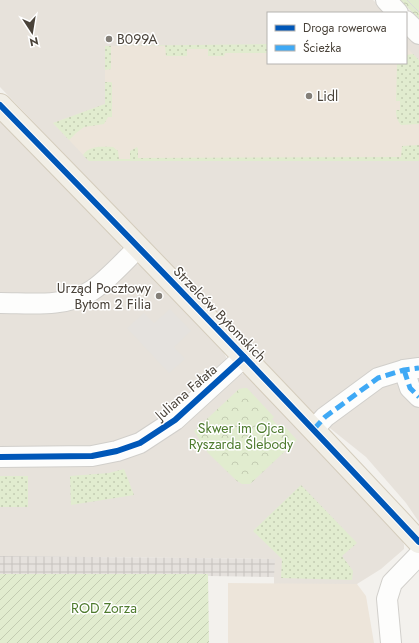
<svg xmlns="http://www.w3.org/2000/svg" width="419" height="643" font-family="Jost,sans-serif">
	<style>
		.residential { fill: #e7e2db }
		.commercial { fill: #ede5da }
		.industrial { fill: url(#industrial-grid) }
		.grass { fill: url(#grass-dots) }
		.park { fill: url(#park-crowns) }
		.garden { fill: url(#garden-furrows) }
		.parking { fill: #e5e2de }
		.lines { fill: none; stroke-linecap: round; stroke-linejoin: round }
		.minor-casing { stroke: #d1cfcb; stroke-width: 22 }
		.major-casing { stroke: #d4ccbc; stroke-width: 24 }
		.minor { stroke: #fdfdfc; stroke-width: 20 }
		.major { stroke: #f1eee6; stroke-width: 22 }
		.tram { stroke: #dadad9; stroke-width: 1 }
		.quiet { stroke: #3fa9f5; stroke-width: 5; stroke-dasharray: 10 5; stroke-linecap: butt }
		.cycleway-casing { stroke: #fff; stroke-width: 8 }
		.cycleway { stroke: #0057b8; stroke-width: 6 }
		.poi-dot { fill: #847f78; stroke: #fff; stroke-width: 1.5 }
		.labels { text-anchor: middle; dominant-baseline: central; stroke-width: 3; stroke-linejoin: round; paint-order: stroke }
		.poi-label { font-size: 14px; fill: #494239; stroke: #fff; text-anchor: start }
		.street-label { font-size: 14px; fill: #494239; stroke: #fff }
		.park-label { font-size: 14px; fill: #4d7a2d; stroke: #fff }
	</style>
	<defs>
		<pattern id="industrial-grid" width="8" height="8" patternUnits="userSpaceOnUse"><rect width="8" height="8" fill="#e5e1dd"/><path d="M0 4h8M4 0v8" fill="none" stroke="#c6c2be"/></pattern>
		<pattern id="grass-dots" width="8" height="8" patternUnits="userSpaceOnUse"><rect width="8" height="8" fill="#e1eccf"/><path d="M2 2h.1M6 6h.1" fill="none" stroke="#c3ccb2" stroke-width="1.8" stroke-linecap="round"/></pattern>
		<pattern id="park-crowns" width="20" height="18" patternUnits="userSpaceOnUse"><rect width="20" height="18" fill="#e1eccf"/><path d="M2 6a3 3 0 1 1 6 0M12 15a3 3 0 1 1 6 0" fill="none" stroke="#c3ccb2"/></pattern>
		<pattern id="garden-furrows" width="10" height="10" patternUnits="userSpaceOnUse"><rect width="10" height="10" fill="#e1eccf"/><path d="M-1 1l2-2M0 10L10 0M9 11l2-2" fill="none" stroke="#c3ccb2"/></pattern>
	</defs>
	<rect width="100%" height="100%" fill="#f3f1ed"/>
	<g class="residential">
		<path d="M 0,0 L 373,0 L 387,13 L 268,13 L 268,63 L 406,63 L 406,32 L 419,45 L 419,522 L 406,503 L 366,457 L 321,421 L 0,87 Z"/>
		<path d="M 0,119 L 119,243 L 122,249 L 121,252 L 82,287 L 57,296 L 0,295 Z"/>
		<path d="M 137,264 L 142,266 L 223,351 L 227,359 L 160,424 L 141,435 L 88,450 L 0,449 L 0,310 L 67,310 L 132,266 Z"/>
		<path d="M 245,373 L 402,539 L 404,545 L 404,549 L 381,569 L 357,584 L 274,584 L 274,559 L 0,556 L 0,463 L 96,462 L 238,375 Z"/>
	</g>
	<g class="commercial">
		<path d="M 268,45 L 268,63 L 406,63 L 406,47 L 419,60 L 419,161 L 89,161 L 53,123 L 105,104 L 105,46 Z"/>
		<path d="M 228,583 L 357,584 L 366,596 L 374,643 L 228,643 Z"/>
	</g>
	<path class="industrial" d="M 0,556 L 275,559 L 274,577 L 208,576 L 208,574 L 0,574 Z"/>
	<g class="grass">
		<path d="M 268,44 L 268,53 L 225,53 L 224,56 L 208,56 L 208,49 L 187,49 L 187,56 L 166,56 L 165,46 L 111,46 L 111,69 L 105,70 L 105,46 Z"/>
		<path d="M 413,54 L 419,60 L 419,124 L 401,125 C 397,120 396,116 396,110 L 400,110 L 400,101 L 396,101 L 397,63 L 406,63 L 406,55 Z"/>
		<path d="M 105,82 L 111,82 L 112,83 L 112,117 L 108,117 L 104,124 L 84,127 L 76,133 L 69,140 L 53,123 L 105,104 Z"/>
		<path d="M 419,145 L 419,161 L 89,161 L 83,155 C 90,145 102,147 113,147 L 118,151 L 119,159 L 130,159 L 130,151 L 137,147 L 138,149 L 138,158 L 401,157 L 402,146 Z"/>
		<path d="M 124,469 L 134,495 L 71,505 L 70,476 L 109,473 Z"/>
		<rect x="0" y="476" width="28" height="31"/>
		<path d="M 301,485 L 357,543 L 342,556 L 353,571 L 352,580 L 281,578 L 282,559 L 253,531 Z"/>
	</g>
	<g class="park">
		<path d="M 400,0 L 419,0 L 419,19 Z"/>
		<path d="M 244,388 L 247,388 L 274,417 L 272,419 L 280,428 L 285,427 L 297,440 L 250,484 L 242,484 L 237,481 L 208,453 L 194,431 L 239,389 Z"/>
	</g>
	<path class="garden" d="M 0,574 L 208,574 L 209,643 L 0,643 Z"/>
	<path class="parking" d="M 170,309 L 191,331 L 174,347 L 185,359 L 169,373 L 127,328 L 144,313 L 154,323 Z"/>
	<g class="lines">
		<defs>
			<g id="minor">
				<path d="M 386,0 L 398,13"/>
				<path d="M 406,21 L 419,34"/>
				<path d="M 0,303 C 30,303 64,308 91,291 C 106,282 125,260 139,247"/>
				<path d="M 404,370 L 410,388 L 419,397"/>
				<path d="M 314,429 L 325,417 L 378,378 L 404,370 L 419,368"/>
				<path d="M 0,457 L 92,456 L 117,451 L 140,443 L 175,420 L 244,357"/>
				<path d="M 391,643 L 387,599 L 392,583 L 419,555"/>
			</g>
			<path id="major" d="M 0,105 C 141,249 281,394 419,542"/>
		</defs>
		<use href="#minor" class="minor-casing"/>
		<use href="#major" class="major-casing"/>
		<use href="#minor" class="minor"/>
		<use href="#major" class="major"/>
		<path class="tram" d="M 407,0 L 419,12"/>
		<g class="quiet">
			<path d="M 404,370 L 410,388 L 419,397"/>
			<path d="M 314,429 L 325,417 L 378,378 L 404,370 L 419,368"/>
		</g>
		<defs>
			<g id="cycleway">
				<path d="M 0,105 C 141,249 281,394 419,542"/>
				<path d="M 0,457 L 92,456 L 117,451 L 140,443 L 175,420 L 244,357"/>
			</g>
		</defs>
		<use href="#cycleway" class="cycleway-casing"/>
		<use href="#cycleway" class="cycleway"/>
	</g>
	<g class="poi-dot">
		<circle cx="109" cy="39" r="4"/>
		<circle cx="309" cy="96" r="4"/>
		<circle cx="159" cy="296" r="4"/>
	</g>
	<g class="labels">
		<g class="poi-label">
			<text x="117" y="39">B099A</text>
			<text x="317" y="96">Lidl</text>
			<text x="151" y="288" text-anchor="end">Urząd Pocztowy<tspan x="151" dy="16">Bytom 2 Filia</tspan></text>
		</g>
		<g class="street-label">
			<text transform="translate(220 314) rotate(46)">Strzelców Bytomskich</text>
			<text transform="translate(186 392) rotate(-41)">Juliana Fałata</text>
		</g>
		<g class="park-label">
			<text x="241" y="428">Skwer im Ojca<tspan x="241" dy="16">Ryszarda Ślebody</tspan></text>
			<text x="104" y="608">ROD Zorza</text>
		</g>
	</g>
	<rect x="267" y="12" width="140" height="52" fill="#ffffff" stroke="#b6b3b0"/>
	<rect x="275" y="25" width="20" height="6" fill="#0057b8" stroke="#b6b3b0"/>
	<text x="303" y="32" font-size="12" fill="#494239">Droga rowerowa</text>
	<rect x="275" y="45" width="20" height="6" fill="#3fa9f5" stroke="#b6b3b0"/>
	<text x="303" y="52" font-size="12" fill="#494239">Ścieżka</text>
	<g transform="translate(32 32) rotate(168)" stroke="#ffffff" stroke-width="3" paint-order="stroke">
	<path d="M0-3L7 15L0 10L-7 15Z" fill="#494239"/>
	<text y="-6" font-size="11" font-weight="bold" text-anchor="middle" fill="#494239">N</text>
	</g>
</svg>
